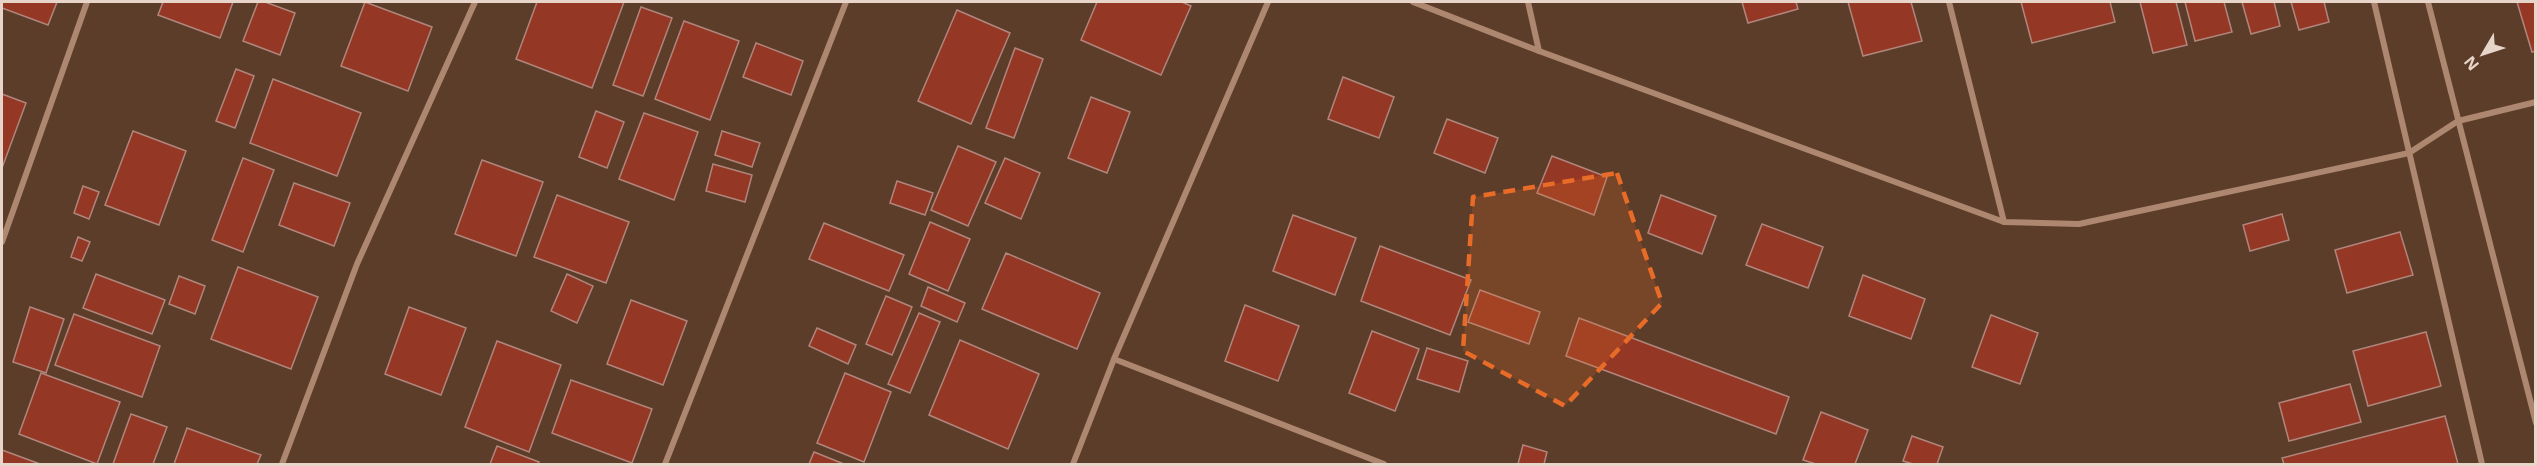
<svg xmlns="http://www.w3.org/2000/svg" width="2537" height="466" font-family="'Noto Sans',sans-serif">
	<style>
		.building { fill: #943724; stroke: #b0867c; stroke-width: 1.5 }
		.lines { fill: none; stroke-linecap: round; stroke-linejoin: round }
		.street { stroke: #ad876f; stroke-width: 6 }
		.marked { fill: #e86c28; fill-opacity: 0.2; stroke: #e86c28; stroke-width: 4.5; stroke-dasharray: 12 8; stroke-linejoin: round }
	</style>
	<rect width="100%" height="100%" fill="#5c3d29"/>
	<g class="building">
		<path d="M 2,2 L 57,2 L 48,25 L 2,8 Z"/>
		<path d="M 163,2 L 233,2 L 220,38 L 158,15 Z"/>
		<path d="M 258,2 L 265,2 L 295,13 L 280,55 L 243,41 Z"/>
		<path d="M 365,2 L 432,27 L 408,91 L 341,66 Z"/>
		<path d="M 537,2 L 624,2 L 592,88 L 516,59 Z"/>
		<path d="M 1097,2 L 1182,2 L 1191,6 L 1161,75 L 1081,40 Z"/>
		<path d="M 1742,2 L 1796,2 L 1798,9 L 1748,23 Z"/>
		<path d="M 1848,2 L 1911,2 L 1922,41 L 1863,56 Z"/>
		<path d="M 2021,2 L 2110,2 L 2115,22 L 2032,43 Z"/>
		<path d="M 2140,2 L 2176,2 L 2187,45 L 2153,53 Z"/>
		<path d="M 2185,2 L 2224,2 L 2232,32 L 2195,41 Z"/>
		<path d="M 2242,2 L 2274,2 L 2280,26 L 2251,34 Z"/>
		<path d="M 2291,2 L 2324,2 L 2329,22 L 2299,30 Z"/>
		<path d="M 2517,2 L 2536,2 L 2536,51 L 2532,52 Z"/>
		<path d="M 641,7 L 672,18 L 643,96 L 613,85 Z"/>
		<path d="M 957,10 L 1010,33 L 971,124 L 918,101 Z"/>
		<path d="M 684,21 L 739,41 L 710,120 L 655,99 Z"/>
		<path d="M 756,43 L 803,61 L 791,95 L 743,77 Z"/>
		<path d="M 1015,48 L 1043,59 L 1014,138 L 986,128 Z"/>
		<path d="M 236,69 L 254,76 L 235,128 L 216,121 Z"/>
		<path d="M 1343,77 L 1394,97 L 1379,138 L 1328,119 Z"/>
		<path d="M 273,79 L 361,113 L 337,176 L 250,143 Z"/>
		<path d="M 2,94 L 26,103 L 2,168 Z"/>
		<path d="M 1091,97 L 1130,112 L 1107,173 L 1068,158 Z"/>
		<path d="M 596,111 L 624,122 L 607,168 L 579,157 Z"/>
		<path d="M 644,113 L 698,132 L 674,200 L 619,179 Z"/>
		<path d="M 1447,119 L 1498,138 L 1485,173 L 1434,153 Z"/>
		<path d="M 133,131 L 186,151 L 159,225 L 105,205 Z"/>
		<path d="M 722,131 L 760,143 L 752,167 L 715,155 Z"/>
		<path d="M 958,146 L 996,162 L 968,226 L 931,210 Z"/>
		<path d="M 1552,156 L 1607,177 L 1594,215 L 1537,193 Z"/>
		<path d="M 243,158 L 274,170 L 243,252 L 212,240 Z"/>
		<path d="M 1005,158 L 1040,173 L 1021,219 L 985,203 Z"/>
		<path d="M 482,160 L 543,182 L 516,256 L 455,234 Z"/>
		<path d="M 713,164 L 752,175 L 745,202 L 706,191 Z"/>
		<path d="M 897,181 L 933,193 L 925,215 L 890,203 Z"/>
		<path d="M 294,183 L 350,203 L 334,246 L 279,225 Z"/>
		<path d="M 83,186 L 99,192 L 89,219 L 74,213 Z"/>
		<path d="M 557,195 L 629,222 L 606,283 L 534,257 Z"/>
		<path d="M 1661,195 L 1716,216 L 1702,254 L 1648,233 Z"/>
		<path d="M 2282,214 L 2289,240 L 2250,251 L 2243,225 Z"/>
		<path d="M 1293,215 L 1356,238 L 1335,295 L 1273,271 Z"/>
		<path d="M 930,222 L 970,239 L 948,291 L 909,274 Z"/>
		<path d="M 824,223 L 904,255 L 889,291 L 809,259 Z"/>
		<path d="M 1762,224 L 1823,247 L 1808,288 L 1746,265 Z"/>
		<path d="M 2400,232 L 2413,275 L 2347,293 L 2335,250 Z"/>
		<path d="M 78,237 L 90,242 L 82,261 L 71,257 Z"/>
		<path d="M 1380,246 L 1471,280 L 1450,335 L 1361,301 Z"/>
		<path d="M 1006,253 L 1100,293 L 1077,349 L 982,309 Z"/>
		<path d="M 238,267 L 318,297 L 291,369 L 211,339 Z"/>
		<path d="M 96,274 L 165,300 L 152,334 L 83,308 Z"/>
		<path d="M 567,274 L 593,286 L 577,323 L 551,311 Z"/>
		<path d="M 1863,275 L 1925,299 L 1911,339 L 1849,316 Z"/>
		<path d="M 179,276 L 205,286 L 195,314 L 169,304 Z"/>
		<path d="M 928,287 L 965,303 L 957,322 L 921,306 Z"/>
		<path d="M 1480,290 L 1540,312 L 1529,344 L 1468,322 Z"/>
		<path d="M 886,296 L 912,307 L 892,355 L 866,344 Z"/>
		<path d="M 631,300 L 687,321 L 663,385 L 607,364 Z"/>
		<path d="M 1245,305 L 1299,326 L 1278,381 L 1225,361 Z"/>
		<path d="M 30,307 L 64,319 L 46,373 L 13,362 Z"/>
		<path d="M 409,307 L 466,328 L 441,395 L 385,374 Z"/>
		<path d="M 919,313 L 940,322 L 910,393 L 888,384 Z"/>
		<path d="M 74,314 L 160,346 L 142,397 L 55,365 Z"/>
		<path d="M 1991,315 L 2038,333 L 2020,384 L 1972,367 Z"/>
		<path d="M 1579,318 L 1789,397 L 1776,434 L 1566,356 Z"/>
		<path d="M 817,328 L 856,345 L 848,364 L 809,346 Z"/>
		<path d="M 1372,331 L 1419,349 L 1395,411 L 1349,393 Z"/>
		<path d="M 2426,332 L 2441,386 L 2368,406 L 2353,351 Z"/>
		<path d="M 960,340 L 1039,374 L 1008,449 L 929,415 Z"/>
		<path d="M 497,341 L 561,365 L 529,452 L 465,427 Z"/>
		<path d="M 1427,348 L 1468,361 L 1459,392 L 1417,379 Z"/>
		<path d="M 41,373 L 120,402 L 97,464 L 19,434 Z"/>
		<path d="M 845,373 L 891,392 L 864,462 L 817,443 Z"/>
		<path d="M 571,380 L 652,409 L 632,463 L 552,433 Z"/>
		<path d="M 2350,384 L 2361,422 L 2289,441 L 2279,403 Z"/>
		<path d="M 1821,412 L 1868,430 L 1855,464 L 1816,464 L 1803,460 Z"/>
		<path d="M 131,414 L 167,427 L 153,464 L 113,464 Z"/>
		<path d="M 2445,416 L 2458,464 L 2284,464 L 2282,458 Z"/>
		<path d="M 187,428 L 261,455 L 257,464 L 174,464 Z"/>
		<path d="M 1912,436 L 1943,447 L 1937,464 L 1913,464 L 1903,461 Z"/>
		<path d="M 1523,445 L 1547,452 L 1544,464 L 1518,464 Z"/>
		<path d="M 497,446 L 539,462 L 538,464 L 490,464 Z"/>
		<path d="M 2,450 L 40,464 L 2,464 Z"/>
		<path d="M 814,452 L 844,464 L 809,464 Z"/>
	</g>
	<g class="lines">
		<g class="street">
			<path d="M 1413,2 L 1539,51 L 2004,222 L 2079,224 L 2409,153 L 2458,121 L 2536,102"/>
			<path d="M 1528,2 L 1539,51"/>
			<path d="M 1949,2 L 2004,222"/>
			<path d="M 2374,2 L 2482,464"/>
			<path d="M 2428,2 L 2536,423"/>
			<path d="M 2,242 L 87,2"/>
			<path d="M 1114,359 L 1384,464"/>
			<path d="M 282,464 L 357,264 L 475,2"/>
			<path d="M 665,464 L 846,2"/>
			<path d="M 1073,464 L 1114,359 L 1268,2"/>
		</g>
	</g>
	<path class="marked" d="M 1617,173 L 1662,303 L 1565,406 L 1463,351 L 1473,197 Z"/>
	<rect width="2537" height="466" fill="none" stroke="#e8d5c9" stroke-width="6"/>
	<g transform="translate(2483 54) rotate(231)" stroke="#5c3d29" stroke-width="4.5" paint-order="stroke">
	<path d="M0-4.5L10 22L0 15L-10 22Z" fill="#e8d5c9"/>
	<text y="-9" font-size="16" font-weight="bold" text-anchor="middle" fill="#e8d5c9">N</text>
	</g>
</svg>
